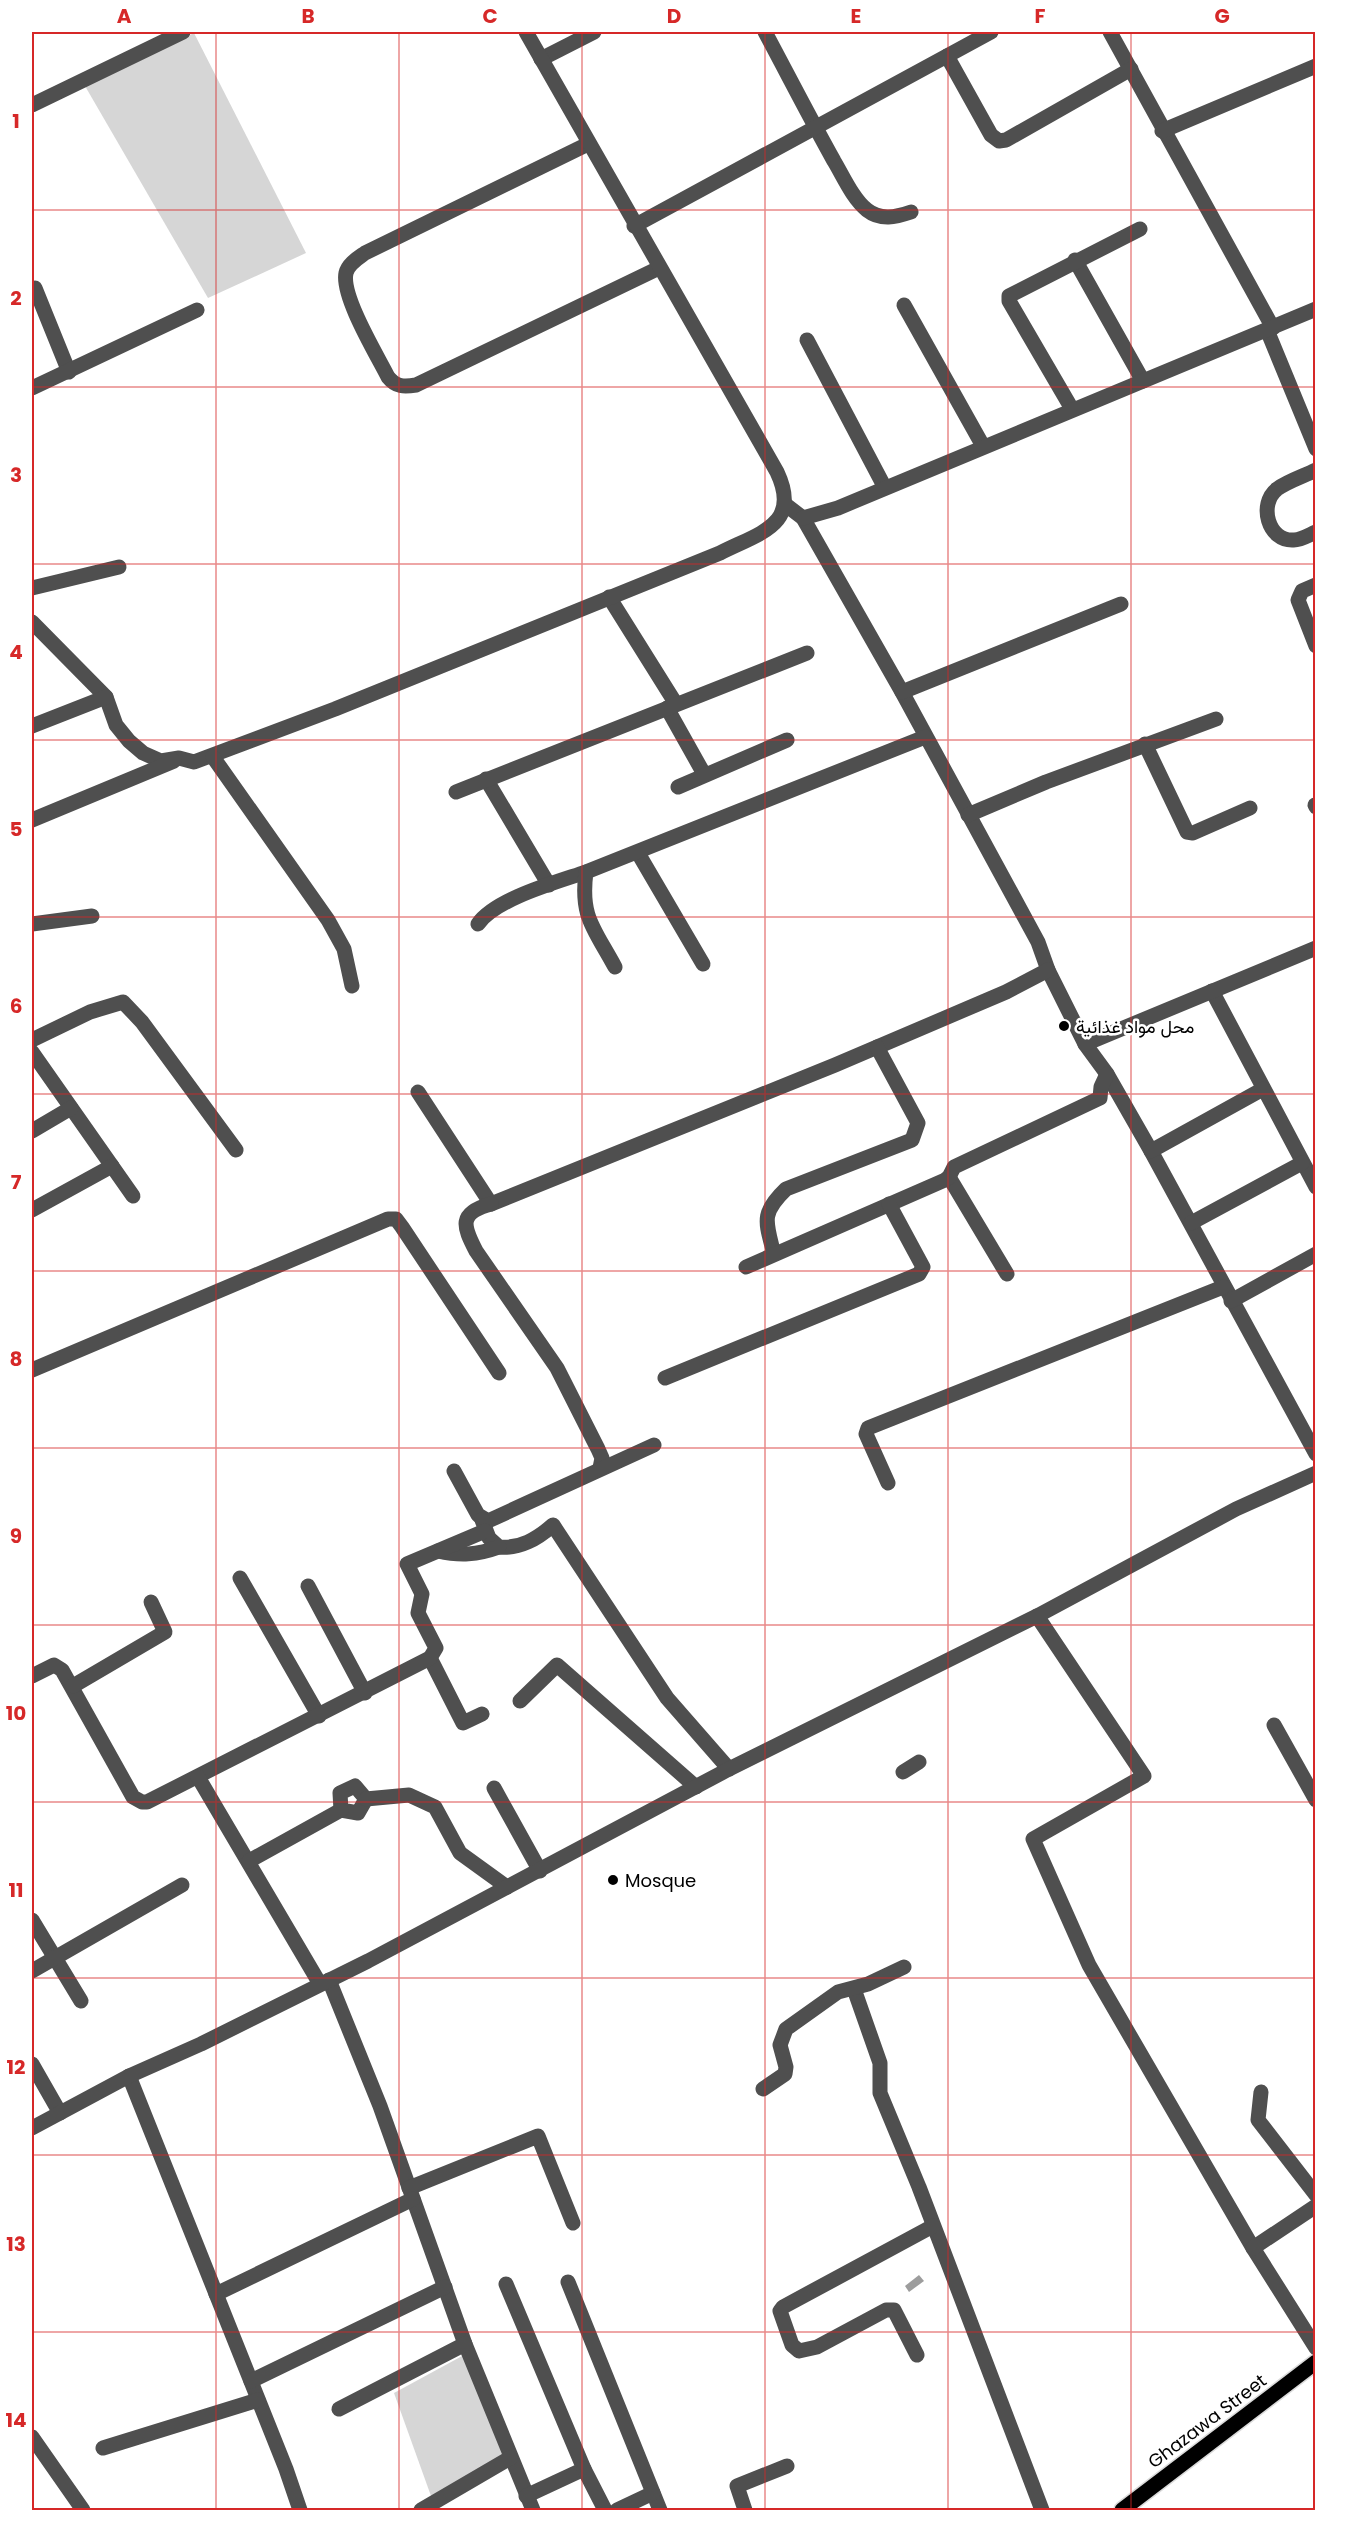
<svg xmlns="http://www.w3.org/2000/svg" width="1347" height="2542" font-family="Poppins,Vazirmatn,sans-serif">
	<style>
		.green { fill: #d6d6d6 }
		.water { fill: #9d9d9d }
		.lines { fill: none; stroke-linecap: round; stroke-linejoin: round }
		.major-casing { stroke: #dbdbdb; stroke-width: 18 }
		.minor { stroke: #4f4f4f; stroke-width: 15 }
		.major { stroke: #000; stroke-width: 15 }
		.grid { fill: none; stroke: #d62828; stroke-width: 1.5; stroke-opacity: 0.55 }
		.poi-dot { fill: #000; stroke: #fff; stroke-width: 2 }
		.labels { text-anchor: middle; dominant-baseline: central; stroke-width: 5; stroke-linejoin: round; paint-order: stroke }
		.poi-label { font-size: 18px; fill: #000; stroke: #fff; text-anchor: start }
		.street-label { font-size: 18px; fill: #000; stroke: #fff }
		.neatline { fill: none; stroke: #d62828; stroke-width: 2 }
		.grid-label { font-size: 20px; text-anchor: middle; font-weight: bold; fill: #d62828 }
	</style>
	<rect width="100%" height="100%" fill="#fff"/>
	<g class="green">
		<path d="M 194,33 L 306,253 L 208,298 L 85,86 Z"/>
		<path d="M 464,2355 L 507,2453 L 431,2496 L 394,2393 Z"/>
	</g>
	<path class="water" d="M 919,2275 L 924,2281 L 909,2292 L 905,2286 Z"/>
	<g class="lines">
		<defs>
			<path id="major" d="M 1122,2510 L 1316,2362"/>
		</defs>
		<use href="#major" class="major-casing"/>
		<g class="minor">
			<path d="M 765,32 C 788,75 810,118 834,161 C 843,176 853,199 867,210 C 881,221 896,217 911,212"/>
			<path d="M 1110,32 L 1273,328"/>
			<path d="M 947,56 L 991,135 L 999,141 L 1006,140 L 1131,69"/>
			<path d="M 541,59 L 594,32"/>
			<path d="M 32,105 L 183,32"/>
			<path d="M 1162,131 L 1316,66"/>
			<path d="M 588,144 L 365,253 C 358,258 348,264 346,273 C 341,296 377,355 388,377 C 396,387 404,387 416,385 L 659,268"/>
			<path d="M 634,226 L 991,32"/>
			<path d="M 1075,260 L 1143,381"/>
			<path d="M 35,288 L 69,372"/>
			<path d="M 904,305 L 983,446"/>
			<path d="M 1267,330 L 1316,449"/>
			<path d="M 807,340 L 884,486"/>
			<path d="M 32,388 L 197,310"/>
			<path d="M 1072,409 L 1009,301 L 1009,296 L 1140,229"/>
			<path d="M 1316,470 C 1304,476 1288,481 1277,489 C 1258,504 1268,542 1294,540 C 1301,540 1309,535 1316,532"/>
			<path d="M 786,505 L 803,518 L 902,692 L 1038,942 L 1048,970 L 1085,1044 L 1107,1074 L 1151,1151 L 1316,1454"/>
			<path d="M 803,518 L 838,508 L 1316,309"/>
			<path d="M 1316,585 L 1302,591 L 1298,600 L 1316,646"/>
			<path d="M 32,588 L 119,567"/>
			<path d="M 609,597 L 676,704"/>
			<path d="M 32,622 L 106,697 L 116,725 L 129,741 L 143,753 L 161,761 L 179,758 L 194,762 L 335,709 L 720,553 C 759,533 802,525 777,472 L 526,32"/>
			<path d="M 902,692 L 1121,604"/>
			<path d="M 667,708 L 704,774"/>
			<path d="M 32,726 L 106,697"/>
			<path d="M 1145,744 L 1187,832 L 1193,833 L 1250,808"/>
			<path d="M 213,757 L 328,920 L 344,949 L 352,986"/>
			<path d="M 486,779 L 549,885"/>
			<path d="M 678,787 L 787,740"/>
			<path d="M 456,792 L 807,653"/>
			<path d="M 1315,805 L 1316,807"/>
			<path d="M 968,815 L 1046,782 L 1216,719"/>
			<path d="M 32,820 L 174,761"/>
			<path d="M 638,853 L 703,964"/>
			<path d="M 32,924 L 92,916"/>
			<path d="M 478,924 C 495,899 557,882 586,872"/>
			<path d="M 615,967 C 594,928 580,917 586,872 L 925,737"/>
			<path d="M 1212,991 L 1316,1187"/>
			<path d="M 32,1040 L 90,1012 L 123,1002 L 142,1022 L 236,1150"/>
			<path d="M 1085,1044 L 1316,948"/>
			<path d="M 32,1052 L 133,1196"/>
			<path d="M 418,1092 L 491,1204 L 835,1065 L 1006,992 L 1048,970"/>
			<path d="M 32,1131 L 71,1108"/>
			<path d="M 1151,1151 L 1263,1089"/>
			<path d="M 949,1177 L 1007,1274"/>
			<path d="M 491,1204 C 458,1213 463,1226 476,1251 L 557,1368 L 598,1449 L 602,1458 L 600,1468"/>
			<path d="M 32,1210 L 112,1166"/>
			<path d="M 1191,1223 L 1302,1163"/>
			<path d="M 774,1254 C 766,1222 760,1214 786,1189 L 912,1140 L 918,1123 L 877,1047"/>
			<path d="M 746,1267 L 945,1180 L 949,1177 L 954,1167 L 1100,1098 L 1101,1087 L 1107,1074"/>
			<path d="M 1231,1301 L 1316,1254"/>
			<path d="M 32,1370 L 388,1219 L 396,1219 L 402,1227 L 499,1373"/>
			<path d="M 665,1378 L 919,1274 L 923,1267 L 889,1204"/>
			<path d="M 454,1471 L 478,1515 L 488,1521 L 654,1445"/>
			<path d="M 888,1483 L 866,1434 L 868,1428 L 1223,1287"/>
			<path d="M 482,1520 L 489,1538 L 499,1547 C 520,1549 537,1539 553,1525 L 667,1698 L 729,1769"/>
			<path d="M 438,1551 C 460,1556 477,1555 499,1547"/>
			<path d="M 240,1578 L 319,1716"/>
			<path d="M 308,1586 L 365,1693"/>
			<path d="M 1037,1616 L 1144,1776 L 1033,1839 L 1089,1965 L 1253,2248 L 1316,2348"/>
			<path d="M 430,1658 L 463,1723 L 482,1714"/>
			<path d="M 32,1676 L 54,1665 L 62,1670 L 133,1797 L 142,1802 L 147,1802 L 430,1658 L 436,1648 L 418,1613 L 422,1594 L 407,1564 L 485,1531"/>
			<path d="M 73,1686 L 165,1632 L 151,1602"/>
			<path d="M 520,1701 L 557,1665 L 696,1787"/>
			<path d="M 1274,1725 L 1316,1800"/>
			<path d="M 903,1772 L 919,1762"/>
			<path d="M 198,1777 L 320,1984"/>
			<path d="M 355,1786 L 366,1799 L 358,1813 L 341,1810 L 340,1793 Z"/>
			<path d="M 494,1788 L 540,1871"/>
			<path d="M 366,1799 L 409,1795 L 435,1807 L 460,1853 L 507,1887"/>
			<path d="M 249,1861 L 341,1810"/>
			<path d="M 32,1920 L 81,2001"/>
			<path d="M 32,1971 L 182,1885"/>
			<path d="M 329,1980 L 380,2106 L 465,2344 L 533,2510"/>
			<path d="M 854,1989 L 880,2063 L 880,2093 L 919,2187 L 1042,2510"/>
			<path d="M 32,2064 L 60,2113"/>
			<path d="M 129,2076 L 286,2469 L 300,2510"/>
			<path d="M 763,2089 L 785,2074 L 786,2067 L 780,2045 L 786,2029 L 838,1992 L 868,1984 L 904,1967"/>
			<path d="M 1261,2092 L 1258,2120 L 1316,2195"/>
			<path d="M 32,2128 L 129,2076 L 201,2044 L 368,1961 L 729,1769 L 1037,1616 L 1236,1509 L 1316,1473"/>
			<path d="M 409,2188 L 538,2136 L 573,2223"/>
			<path d="M 1253,2248 L 1316,2206"/>
			<path d="M 568,2282 L 660,2510"/>
			<path d="M 506,2284 L 584,2469 L 526,2496"/>
			<path d="M 216,2294 L 413,2199"/>
			<path d="M 917,2355 L 894,2310 L 886,2310 L 817,2347 L 799,2351 L 792,2345 L 780,2311 L 783,2307 L 933,2226"/>
			<path d="M 251,2381 L 445,2287"/>
			<path d="M 339,2409 L 465,2344"/>
			<path d="M 32,2437 L 83,2510"/>
			<path d="M 103,2448 L 258,2400"/>
			<path d="M 584,2469 L 605,2510"/>
			<path d="M 421,2510 L 510,2458"/>
			<path d="M 617,2510 L 653,2493"/>
			<path d="M 745,2510 L 737,2486 L 787,2466"/>
		</g>
		<use href="#major" class="major"/>
	</g>
	<path class="grid" d="M 216,32 L 216,2510M 399,32 L 399,2510M 582,32 L 582,2510M 765,32 L 765,2510M 948,32 L 948,2510M 1131,32 L 1131,2510M 32,210 L 1316,210M 32,387 L 1316,387M 32,564 L 1316,564M 32,740 L 1316,740M 32,917 L 1316,917M 32,1094 L 1316,1094M 32,1271 L 1316,1271M 32,1448 L 1316,1448M 32,1625 L 1316,1625M 32,1802 L 1316,1802M 32,1978 L 1316,1978M 32,2155 L 1316,2155M 32,2332 L 1316,2332"/>
	<g class="poi-dot">
		<circle cx="1064" cy="1026" r="6"/>
		<circle cx="613" cy="1880" r="6"/>
	</g>
	<g class="labels">
		<g class="poi-label">
			<text x="1076" y="1026">محل مواد غذائية</text>
			<text x="625" y="1880">Mosque</text>
		</g>
		<g class="street-label">
			<text transform="translate(1207 2421) rotate(-37)">Ghazawa Street</text>
		</g>
	</g>
	<rect width="1347" height="2542" fill="none" stroke="#ffffff" stroke-width="66"/>
	<rect x="33" y="33" width="1281" height="2476" class="neatline"/>
	<g class="grid-label">
		<text x="124" y="23">A</text>
		<text x="308" y="23">B</text>
		<text x="490" y="23">C</text>
		<text x="674" y="23">D</text>
		<text x="856" y="23">E</text>
		<text x="1040" y="23">F</text>
		<text x="1222" y="23">G</text>
		<text x="16" y="128">1</text>
		<text x="16" y="305">2</text>
		<text x="16" y="482">3</text>
		<text x="16" y="659">4</text>
		<text x="16" y="836">5</text>
		<text x="16" y="1013">6</text>
		<text x="16" y="1189">7</text>
		<text x="16" y="1366">8</text>
		<text x="16" y="1543">9</text>
		<text x="16" y="1720">10</text>
		<text x="16" y="1897">11</text>
		<text x="16" y="2074">12</text>
		<text x="16" y="2251">13</text>
		<text x="16" y="2427">14</text>
	</g>
</svg>
